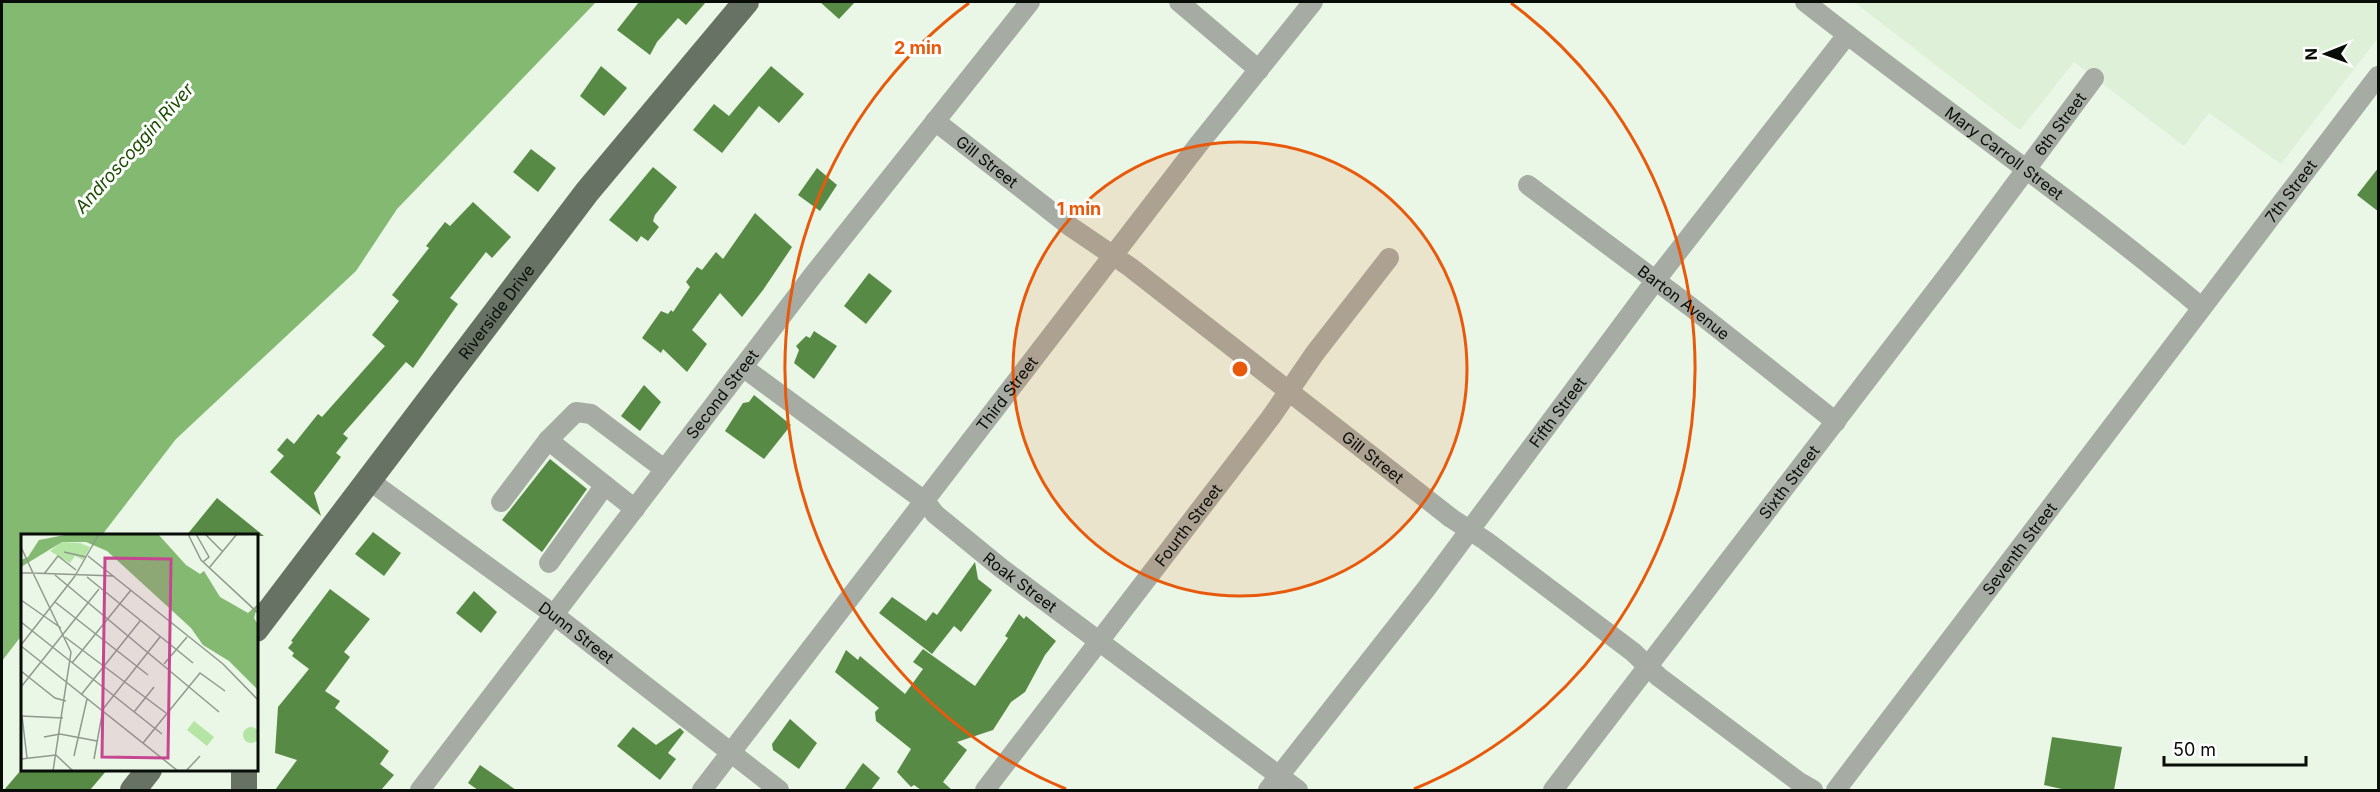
<svg xmlns="http://www.w3.org/2000/svg" width="2380" height="792" font-family="Inter,sans-serif">
	<style>
		.built { fill: #def0d8 }
		.water { fill: #83b970 }
		.building { fill: #578a44 }
		.lines { fill: none; stroke-linecap: round; stroke-linejoin: round }
		.minor { stroke: #a6aca4; stroke-width: 20 }
		.major { stroke: #677164; stroke-width: 26 }
		.ring { fill: none; stroke: #e8590c; stroke-width: 3 }
		.labels { text-anchor: middle; dominant-baseline: central; stroke-width: 6; stroke-linejoin: round; paint-order: stroke }
		.street-label { font-size: 16px; fill: #090d08; stroke: #fff }
		.water-label { font-size: 18px; font-style: italic; fill: #1b4d00; stroke: #fff }
		.inset-road { fill: none; stroke: #90998d; stroke-width: 1.5 }
		.view { fill: #c64691; fill-opacity: 0.15; stroke: #c64691; stroke-width: 3 }
		.inset-edge { fill: none; stroke: #090d08; stroke-width: 3 }
		.centre { fill: #e8590c; stroke: #fff; stroke-width: 3 }
		.ring-label { font-size: 18px; text-anchor: middle; font-weight: bold; fill: #e8590c; stroke: #fff; stroke-width: 6; stroke-linejoin: round; paint-order: stroke }
	</style>
	<rect width="100%" height="100%" fill="#eaf7e6"/>
	<path class="built" d="M 1854,2 L 2378,2 L 2378,38 L 2281,164 L 2209,113 L 2184,146 L 2074,62 L 2020,130 Z"/>
	<path class="water" d="M 2,2 L 596,2 L 397,209 L 356,271 L 176,439 L 102,535 L 22,536 L 22,635 L 2,661 Z"/>
	<g class="building">
		<path d="M 639,2 L 706,2 L 686,25 L 678,18 L 657,42 L 650,55 L 617,30 Z"/>
		<path d="M 820,2 L 855,2 L 839,19 Z"/>
		<path d="M 601,66 L 627,88 L 604,116 L 580,96 Z"/>
		<path d="M 771,66 L 804,94 L 779,123 L 759,106 L 722,153 L 693,130 L 714,104 L 729,116 Z"/>
		<path d="M 531,149 L 556,168 L 538,192 L 513,172 Z"/>
		<path d="M 653,167 L 677,187 L 655,215 L 653,221 L 659,227 L 648,241 L 641,236 L 637,242 L 609,220 Z"/>
		<path d="M 2379,167 L 2379,212 L 2357,195 Z"/>
		<path d="M 817,168 L 837,185 L 820,211 L 798,195 Z"/>
		<path d="M 473,202 L 511,237 L 492,258 L 486,252 L 450,298 L 458,304 L 413,368 L 406,362 L 343,434 L 348,438 L 336,453 L 341,457 L 314,493 L 321,516 L 270,472 L 284,456 L 277,450 L 287,438 L 294,444 L 318,414 L 322,417 L 385,346 L 372,335 L 399,301 L 392,295 L 429,248 L 426,246 L 445,222 L 450,226 Z"/>
		<path d="M 755,213 L 792,247 L 763,290 L 742,317 L 720,293 L 692,330 L 707,344 L 687,372 L 663,349 L 661,353 L 642,338 L 661,311 L 668,314 L 671,310 L 673,312 L 690,287 L 686,282 L 697,267 L 702,270 L 716,252 L 723,259 Z"/>
		<path d="M 869,273 L 892,291 L 866,324 L 844,306 Z"/>
		<path d="M 814,331 L 837,346 L 814,379 L 794,363 L 799,350 L 796,346 L 806,336 L 810,338 Z"/>
		<path d="M 644,385 L 661,402 L 640,431 L 621,416 Z"/>
		<path d="M 754,395 L 791,425 L 764,459 L 725,431 L 743,403 L 749,402 Z"/>
		<path d="M 550,459 L 587,489 L 542,552 L 502,520 Z"/>
		<path d="M 217,498 L 264,536 L 186,536 Z"/>
		<path d="M 373,532 L 401,553 L 384,576 L 355,554 Z"/>
		<path d="M 975,562 L 978,579 L 992,590 L 961,632 L 954,626 L 932,654 L 879,613 L 892,597 L 926,621 L 933,612 L 937,615 Z"/>
		<path d="M 330,589 L 370,619 L 344,652 L 350,657 L 325,691 L 340,701 L 335,708 L 389,751 L 380,764 L 394,775 L 381,790 L 275,790 L 297,760 L 275,753 L 278,707 L 309,669 L 292,656 L 294,653 L 288,648 L 293,642 L 291,641 Z"/>
		<path d="M 474,591 L 497,612 L 481,633 L 456,613 Z"/>
		<path d="M 1019,614 L 1024,619 L 1026,616 L 1056,641 L 1045,655 L 1025,692 L 1011,702 L 993,730 L 957,742 L 967,750 L 943,782 L 952,790 L 921,790 L 914,785 L 911,787 L 897,772 L 911,749 L 876,721 L 875,712 L 879,708 L 835,672 L 846,650 L 858,660 L 860,656 L 905,694 L 923,669 L 913,662 L 923,649 L 975,686 L 1008,638 L 1005,636 Z"/>
		<path d="M 790,719 L 817,743 L 799,769 L 773,750 L 772,744 Z"/>
		<path d="M 633,727 L 656,745 L 680,728 L 684,732 L 668,753 L 676,759 L 660,780 L 617,746 Z"/>
		<path d="M 2052,737 L 2122,747 L 2114,790 L 2066,790 L 2044,785 Z"/>
		<path d="M 863,763 L 880,778 L 871,790 L 844,790 Z"/>
		<path d="M 480,765 L 516,790 L 478,790 L 468,783 Z"/>
		<path d="M 21,770 L 107,770 L 90,790 L 4,790 Z"/>
	</g>
	<g class="lines">
		<g class="minor">
			<path d="M 1179,2 L 1259,70"/>
			<path id="s1" d="M 1805,2 C 1936,105 2074,200 2201,307"/>
			<path id="s2" d="M 935,121 L 1071,227 L 1130,267 L 1451,518 L 1486,541 L 1633,652 L 1659,677 L 1799,782 L 1813,790"/>
			<path id="s3" d="M 1528,185 L 1691,307 L 1836,422"/>
			<path id="s4" d="M 744,368 L 926,502 L 935,514 L 1001,568 L 1298,790"/>
			<path d="M 548,440 L 635,509"/>
			<path id="s5" d="M 370,481 L 553,614 L 779,790"/>
			<path d="M 501,502 L 548,440 L 576,412 L 591,414 L 664,469"/>
			<path d="M 549,563 L 605,485"/>
			<path id="s6" d="M 420,790 L 813,275 L 1030,2"/>
			<path id="s7" d="M 702,790 L 1198,145 L 1313,2"/>
			<path id="s8" d="M 985,790 L 1271,417 L 1315,353 L 1389,258"/>
			<path id="s9" d="M 1268,790 L 1426,589 L 1655,281 L 1847,35"/>
			<path id="s10" d="M 1553,790 L 1956,264 L 2094,78"/>
			<path id="s11" d="M 1836,790 L 2378,76"/>
		</g>
		<g class="major">
			<path id="s12" d="M 256,629 L 587,192 L 746,2"/>
			<path d="M 133,790 L 149,770"/>
			<path d="M 244,790 L 244,770"/>
		</g>
	</g>
	<circle cx="1240" cy="369" r="227" fill="#e8590c" fill-opacity=".12"/>
	<g class="ring">
		<circle cx="1240" cy="369" r="227"/>
		<path d="M1066 789A455 455 0 0 1 969 3M1511 3A455 455 0 0 1 1414 789"/>
	</g>
	<g class="labels">
		<g class="street-label">
			<text stroke="none"><textPath href="#s10" startOffset="837">6th Street</textPath></text>
			<text stroke="none"><textPath href="#s1" startOffset="250">Mary Carroll Street</textPath></text>
			<text stroke="none"><textPath href="#s2" startOffset="66">Gill Street</textPath></text>
			<text stroke="none"><textPath href="#s11" startOffset="752">7th Street</textPath></text>
			<text stroke="none"><textPath href="#s3" startOffset="195">Barton Avenue</textPath></text>
			<text stroke="none"><textPath href="#s12" startOffset="398">Riverside Drive</textPath></text>
			<text stroke="none"><textPath href="#s6" startOffset="498">Second Street</textPath></text>
			<text stroke="none"><textPath href="#s7" startOffset="500">Third Street</textPath></text>
			<text stroke="none"><textPath href="#s9" startOffset="476">Fifth Street</textPath></text>
			<text stroke="none"><textPath href="#s2" startOffset="552">Gill Street</textPath></text>
			<text stroke="none"><textPath href="#s10" startOffset="388">Sixth Street</textPath></text>
			<text stroke="none"><textPath href="#s8" startOffset="334">Fourth Street</textPath></text>
			<text stroke="none"><textPath href="#s11" startOffset="303">Seventh Street</textPath></text>
			<text stroke="none"><textPath href="#s4" startOffset="350">Roak Street</textPath></text>
			<text stroke="none"><textPath href="#s5" startOffset="256">Dunn Street</textPath></text>
		</g>
		<g class="water-label">
			<text transform="translate(134 148) rotate(-48)">Androscoggin River</text>
		</g>
	</g>
	<g transform="translate(21 534)">
		<rect width="237" height="237" fill="#eaf7e6"/>
		<path d="M 40,8 L 59,9 L 69,13 L 62,26 L 54,22 L 49,29 L 29,17 ZM 173,187 L 193,203 L 186,212 L 166,196 ZM222 201a8 8 0 1 1 16 0a8 8 0 1 1-16 0Z" fill="#b5e5a4"/>
		<path d="M 49,0 L 137,0 L 165,31 L 179,40 L 183,37 L 199,63 L 227,79 L 237,70 L 233,84 L 237,91 L 237,156 L 208,127 L 182,111 L 170,94 L 86,17 L 65,8 L 41,8 L 0,33 L 0,26 L 7,23 L 18,6 Z" fill="#83b970"/>
		<path class="inset-road" d="M 167,0 L 180,26 L 237,79M 175,0 L 188,23 L 182,28M 184,0 L 202,18M 0,13 L 12,39 L 93,42M 43,18 L 65,23M 67,22 L 202,130 L 237,166M 188,34 L 216,0M 0,39 L 12,39 L 50,118 L 32,237M 23,40 L 37,22 L 55,36M 34,41 L 198,178M 54,42 L 78,0M 66,43 L 172,129M 0,66 L 40,94M 34,68 L 127,141M 0,88 L 141,200M 44,103 L 145,179M 0,111 L 54,42M 0,112 L 157,237M 51,129 L 110,56M 143,130 L 166,103M 0,137 L 34,164 L 45,167M 0,153 L 78,55M 60,161 L 119,87M 113,178 L 133,153M 0,182 L 42,184M 1,182 L 6,224M 23,203 L 39,200 L 76,207M 122,209 L 179,139 L 204,157M 53,222 L 66,165M 0,225 L 35,221 L 52,237M 73,225 L 82,175 L 139,103M 165,237 L 179,222"/>
		<path class="view" d="M 84,24 L 150,25 L 147,224 L 81,223 Z"/>
		<rect width="237" height="237" class="inset-edge"/>
	</g>
	<circle cx="1240" cy="369" r="9" class="centre"/>
	<g class="ring-label">
		<text x="918" y="54">2 min</text>
		<text x="1079" y="215">1 min</text>
	</g>
	<rect width="2380" height="792" fill="none" stroke="#090d08" stroke-width="6"/>
	<g transform="translate(2326 54) rotate(269)" stroke="#ffffff" stroke-width="4.5" paint-order="stroke">
	<path d="M0-4.5L10 22L0 15L-10 22Z" fill="#090d08"/>
	<text y="-9" font-size="16" font-weight="bold" text-anchor="middle" fill="#090d08">N</text>
	</g>
	<path d="M2164 756v9h142v-9" fill="none" stroke="#090d08" stroke-width="3"/>
	<text x="2173" y="756" font-size="18" fill="#090d08" stroke="#ffffff" stroke-width="4.5" paint-order="stroke">50 m</text>
</svg>
